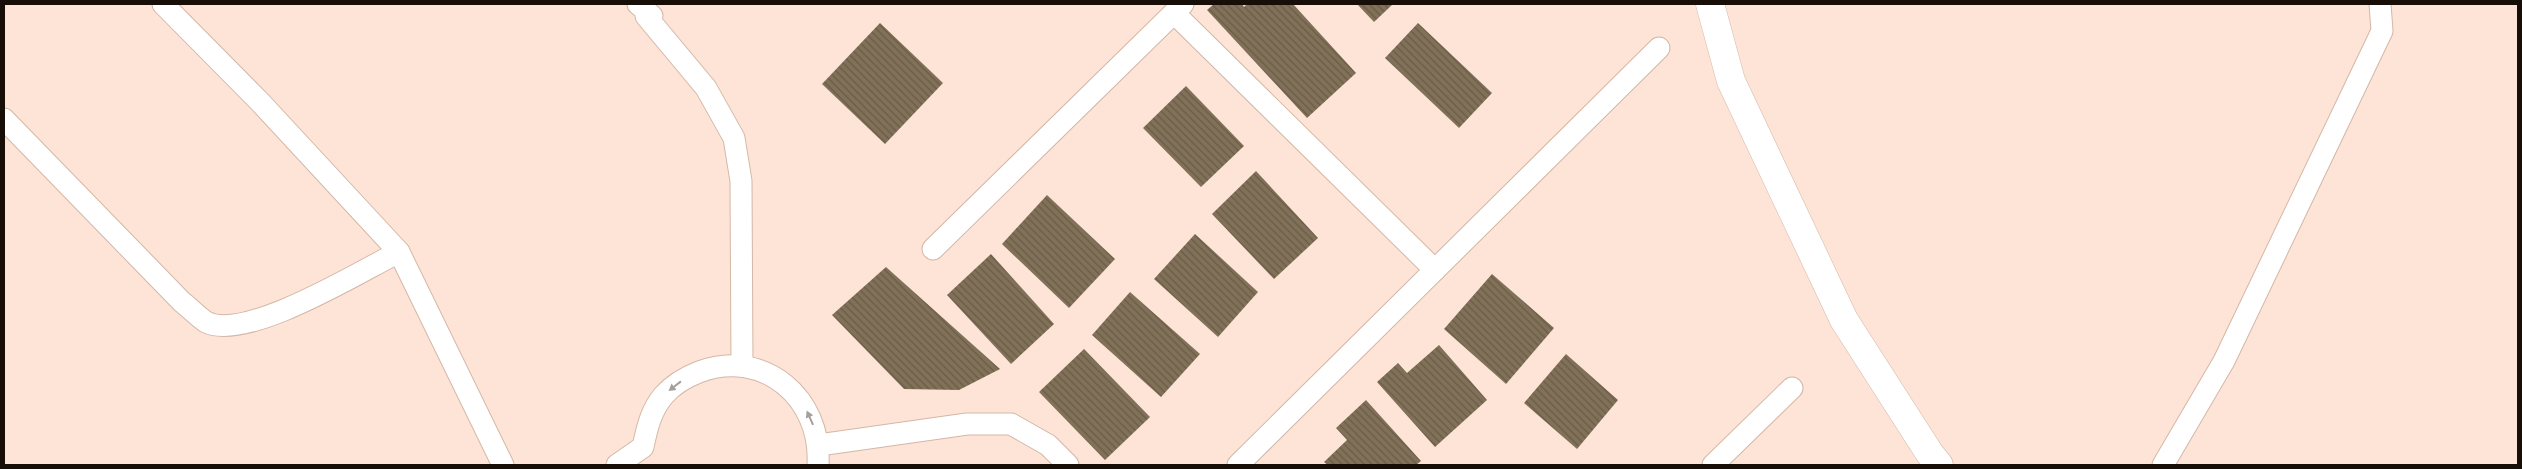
<svg xmlns="http://www.w3.org/2000/svg" width="2522" height="469" font-family="Cabin,sans-serif">
	<style>
		.building { fill: url(#building-back-hatch) }
		.lines { fill: none; stroke-linecap: round; stroke-linejoin: round }
		.service-casing { stroke: #d4b7a6; stroke-width: 23 }
		.minor-casing { stroke: #d4b7a6; stroke-width: 29 }
		.service { stroke: #fff; stroke-width: 21 }
		.minor { stroke: #fff; stroke-width: 28 }
		.oneway { fill: #a39f9c }
	</style>
	<defs>
		<pattern id="building-back-hatch" width="6" height="6" patternUnits="userSpaceOnUse" patternTransform="scale(1.25)"><rect width="6" height="6" fill="#827159"/><path d="M-1 5l2 2M0 0l6 6M5-1l2 2" fill="none" stroke="#695b48"/></pattern>
	</defs>
	<rect width="100%" height="100%" fill="#fde4d6"/>
	<g class="building">
		<path d="M 1214,4 L 1242,4 L 1244,7 L 1247,4 L 1293,4 L 1356,73 L 1307,118 L 1207,10 Z"/>
		<path d="M 1357,4 L 1393,4 L 1374,22 Z"/>
		<path d="M 880,23 L 943,83 L 885,144 L 822,84 Z"/>
		<path d="M 1418,23 L 1492,93 L 1459,128 L 1385,58 Z"/>
		<path d="M 1186,86 L 1244,146 L 1201,187 L 1143,128 Z"/>
		<path d="M 1256,171 L 1318,238 L 1274,279 L 1212,214 Z"/>
		<path d="M 1047,195 L 1115,259 L 1069,308 L 1002,244 Z"/>
		<path d="M 1195,234 L 1258,292 L 1218,337 L 1154,279 Z"/>
		<path d="M 991,254 L 1054,324 L 1011,364 L 947,295 Z"/>
		<path d="M 886,267 L 1000,369 L 959,390 L 904,389 L 832,315 Z"/>
		<path d="M 1492,274 L 1554,328 L 1506,384 L 1444,329 Z"/>
		<path d="M 1130,292 L 1200,354 L 1161,397 L 1092,335 Z"/>
		<path d="M 1439,345 L 1487,400 L 1435,447 L 1377,382 L 1398,363 L 1407,373 Z"/>
		<path d="M 1084,349 L 1150,417 L 1105,460 L 1039,392 Z"/>
		<path d="M 1566,354 L 1618,400 L 1577,449 L 1524,403 Z"/>
		<path d="M 1366,400 L 1421,461 L 1416,465 L 1328,465 L 1324,462 L 1347,440 L 1336,428 Z"/>
	</g>
	<g class="lines">
		<defs>
			<g id="service">
				<path d="M 163,4 L 260,102 L 399,252 L 503,465"/>
				<path d="M 638,4 L 652,16 L 646,16 L 706,88 L 734,138 L 741,181 L 742,366"/>
				<path d="M 1174,13 L 1435,270"/>
				<path d="M 4,119 L 182,302 C 190,308 198,317 206,322 C 246,342 359,272 399,252"/>
				<path d="M 933,249 L 1183,4"/>
				<path d="M 819,445 L 967,424 L 1011,424 L 1048,445 L 1068,465"/>
				<path d="M 617,465 L 643,447 C 647,428 651,410 664,395 C 673,385 686,377 699,372 C 764,348 822,398 818,465"/>
				<path d="M 1238,465 L 1659,48"/>
				<path d="M 1713,465 L 1792,388"/>
				<path d="M 2163,465 L 2224,361 L 2382,31 L 2380,4"/>
			</g>
			<path id="minor" d="M 1710,4 L 1731,81 L 1844,320 L 1930,454 L 1939,465"/>
		</defs>
		<use href="#service" class="service-casing"/>
		<use href="#minor" class="minor-casing"/>
		<use href="#service" class="service"/>
		<use href="#minor" class="minor"/>
	</g>
	<defs><path id="oneway-solid" d="M-6-.8H1V-3.2L6.5 0L1 3.2V.8H-6Z" transform="scale(1.25)"/></defs>
	<g class="oneway">
		<use href="#oneway-solid" transform="translate(675 386) rotate(142)"/>
		<use href="#oneway-solid" transform="translate(810 418) rotate(-114)"/>
	</g>
	<rect width="2522" height="469" fill="none" stroke="#180e08" stroke-width="10"/>
</svg>
